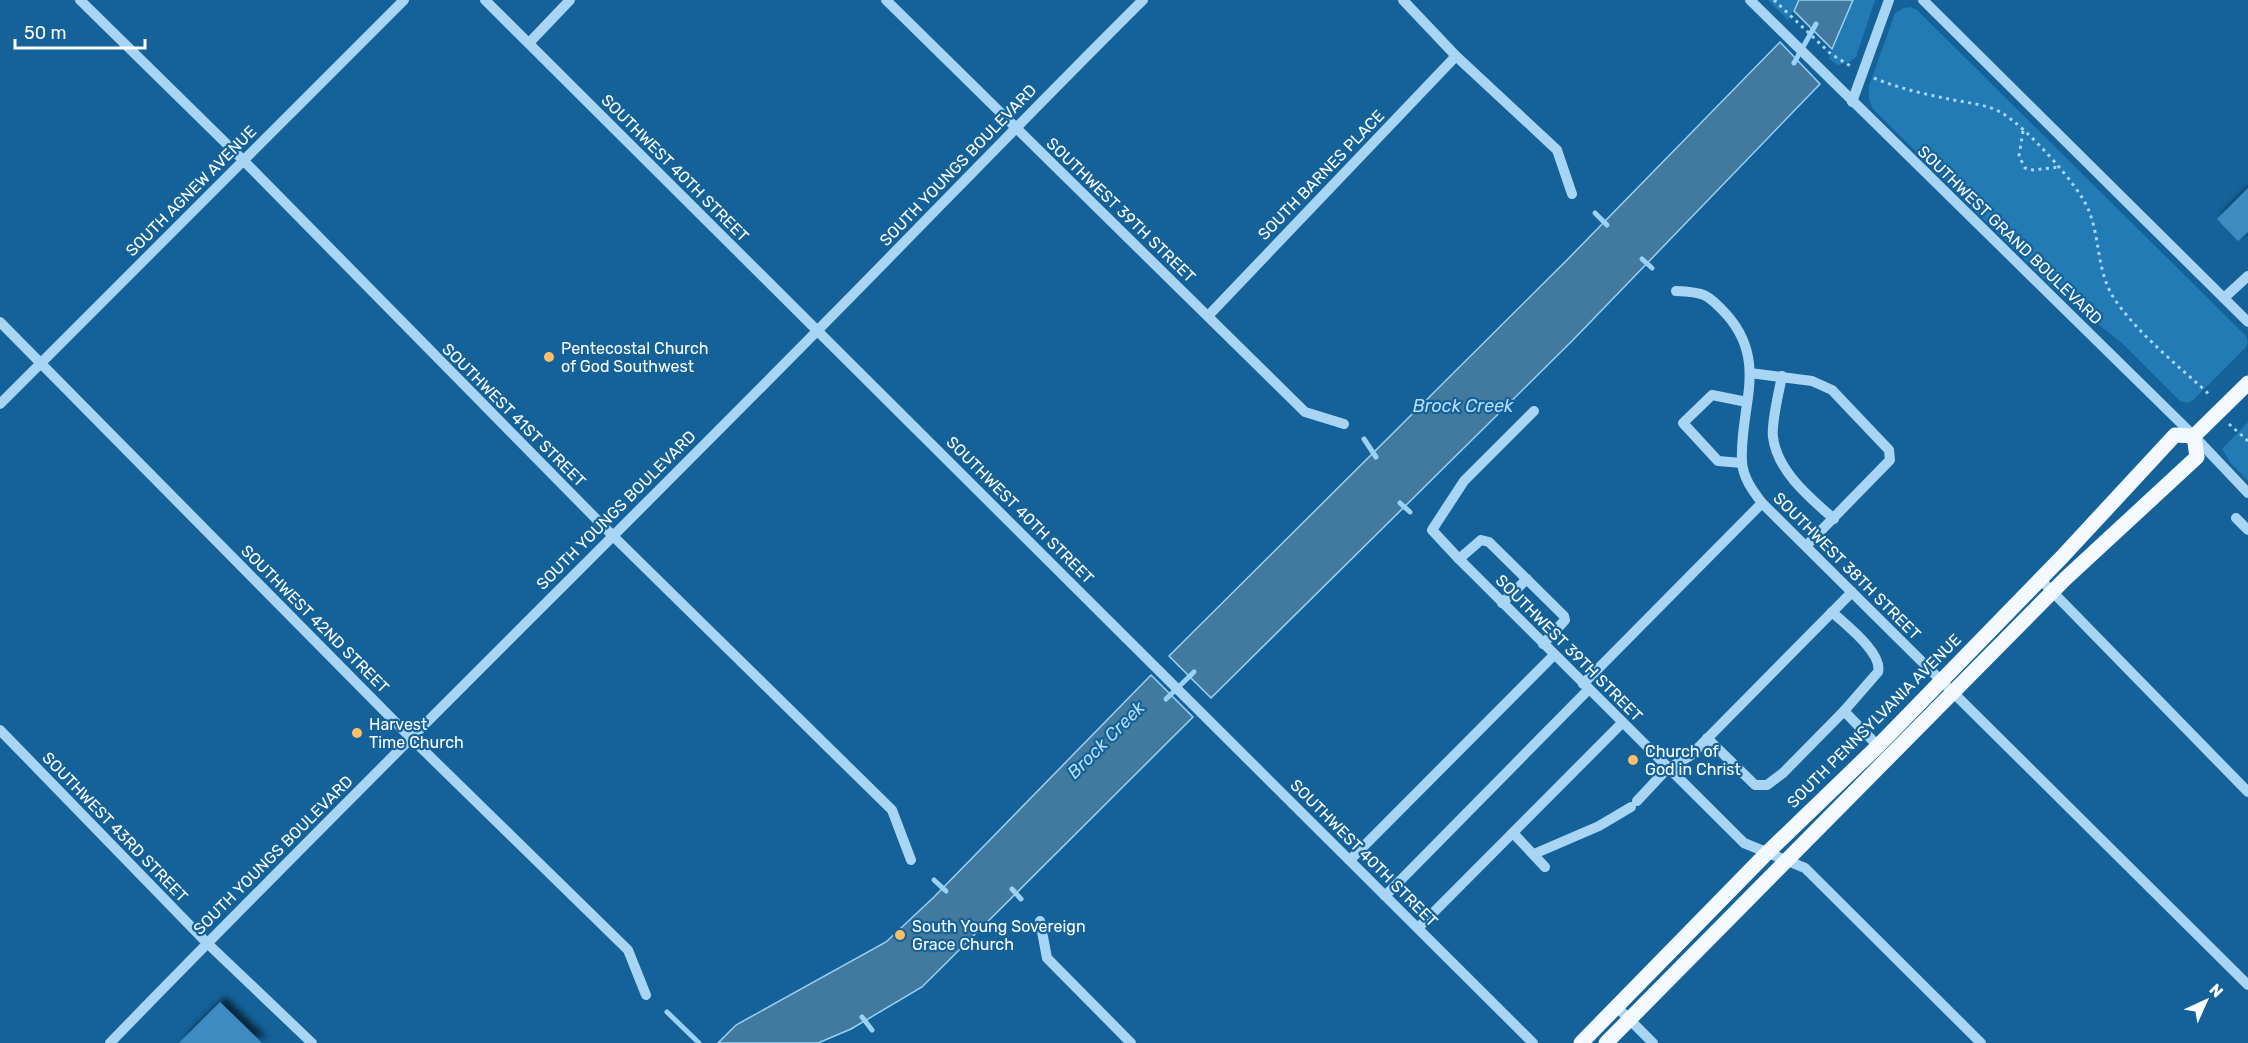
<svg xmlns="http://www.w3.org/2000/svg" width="2248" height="1043" font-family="Rubik,sans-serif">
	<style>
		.green { fill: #237bb6 }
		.water { fill: #42799f; stroke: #9ad2f5; stroke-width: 1.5 }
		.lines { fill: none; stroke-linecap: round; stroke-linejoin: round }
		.stream { stroke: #9ad2f5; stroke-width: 5 }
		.building { fill: #3d8bc1; filter: url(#shadow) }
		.path { stroke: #a8d5f3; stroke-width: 3; stroke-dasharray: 3 4.5; stroke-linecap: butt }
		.minor { stroke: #a8d5f3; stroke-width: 10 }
		.major { stroke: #f3f9ff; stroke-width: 15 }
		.poi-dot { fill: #ffbe69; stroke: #146299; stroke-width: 2 }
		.labels { text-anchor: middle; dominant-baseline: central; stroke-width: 4.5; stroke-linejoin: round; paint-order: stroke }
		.street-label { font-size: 16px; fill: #fff; stroke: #146299 }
		.poi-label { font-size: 16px; fill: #fff; stroke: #146299; text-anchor: start }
		.water-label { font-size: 18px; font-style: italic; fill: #b4def9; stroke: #146299 }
	</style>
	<defs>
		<filter id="shadow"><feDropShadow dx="5.5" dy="-5.5" stdDeviation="3" flood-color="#0009"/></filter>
	</defs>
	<rect width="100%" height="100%" fill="#146299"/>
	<g class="green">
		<path d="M 1768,0 L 1799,0 L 1788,20 Z"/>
		<path d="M 1853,0 L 1875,0 L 1856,57 L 1849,62 L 1838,65 L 1829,59 Z"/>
		<path d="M 1910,7 L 1917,10 L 2246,336 L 2248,342 L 2246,347 L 2192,401 L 2188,403 L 2180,401 L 2123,344 L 2051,286 L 1873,109 L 1869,99 L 1869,86 L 1895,13 L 1904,8 Z"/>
		<path d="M 2248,422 L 2248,481 L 2230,462 L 2222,449 Z"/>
	</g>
	<g class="water">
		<path d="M 1799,0 L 1853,0 L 1832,49 L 1794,11 Z"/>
		<path d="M 1780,42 L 1820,84 L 1573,340 L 1211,698 L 1169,656 L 1566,261 Z"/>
		<path d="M 1151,675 L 1193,717 L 922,987 L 851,1029 L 818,1043 L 718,1043 L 736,1025 L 886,942 L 934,897 Z"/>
	</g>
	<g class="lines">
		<g class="stream">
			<path d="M 1794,63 L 1816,24"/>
			<path d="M 1595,213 L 1607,225"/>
			<path d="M 1642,259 L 1652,268"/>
			<path d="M 1364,439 L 1376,457"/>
			<path d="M 1400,503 L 1410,512"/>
			<path d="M 1166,699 L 1194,672"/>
			<path d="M 934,880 L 946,891"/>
			<path d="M 1012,889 L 1021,899"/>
			<path d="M 667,1012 L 699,1043"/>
			<path d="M 862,1017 L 872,1030"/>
		</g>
	</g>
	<g class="building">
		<path d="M 2248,188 L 2248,232 L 2238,241 L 2217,219 Z"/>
		<path d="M 220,1002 L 262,1043 L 179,1043 Z"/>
	</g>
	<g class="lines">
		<g class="path">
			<path d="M 1774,0 L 1831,54 L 1852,67"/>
			<path d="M 1874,78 C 1898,88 1924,94 1949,99 C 1966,103 1987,104 2002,113 C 2027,128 2079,185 2089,211 C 2100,239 2097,269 2112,295 C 2134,331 2180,367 2211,396"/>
			<path d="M 2023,131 L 2019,156 L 2025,168 L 2033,170 L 2059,167"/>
			<path d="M 2229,424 L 2248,441"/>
		</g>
		<g class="minor">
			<path d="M 80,0 L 243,160 L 612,535 L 892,810 L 911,860"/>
			<path d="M 485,0 L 1533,1043"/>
			<path d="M 886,0 L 1305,412 L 1344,424"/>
			<path d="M 1403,0 L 1456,56 L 1557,150 L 1572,194"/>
			<path d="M 1750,0 L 2194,436 L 2248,493"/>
			<path d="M 1923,0 L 2248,322"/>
			<path d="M 529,43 L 570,0"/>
			<path d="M 1852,102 L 1889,0"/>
			<path d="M 1676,291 C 1704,292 1708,294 1727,315 C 1769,363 1739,408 1742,462 C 1743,478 1753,491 1762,503 L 2248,985"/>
			<path d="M 2224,298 L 2248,276"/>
			<path d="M 1208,316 L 1456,56"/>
			<path d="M 0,322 L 410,737 L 628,950 L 646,995"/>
			<path d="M 1750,373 L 1812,381 L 1832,390 L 1889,450 L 1890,460 L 1806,546"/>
			<path d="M 1782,376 C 1779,392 1771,423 1773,437 C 1777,471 1810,498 1834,519"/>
			<path d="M 0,404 L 404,0"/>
			<path d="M 1534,411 L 1464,481 L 1432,530 L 1459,559 L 1744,843 L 1805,868 L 1981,1043"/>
			<path d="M 1742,463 L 1718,461 L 1683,423 L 1712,395 L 1747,402"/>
			<path d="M 2236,518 L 2248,530"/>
			<path d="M 1459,559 L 1481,540 L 1489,542 L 1564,616 L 1565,620 L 1543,644"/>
			<path d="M 2040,579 L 2248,792"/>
			<path d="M 1502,603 L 1527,579"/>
			<path d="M 1583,684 L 1762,503"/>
			<path d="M 1844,711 L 1878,746"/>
			<path d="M 0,730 L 207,943 L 312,1043"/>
			<path d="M 1707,738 L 1755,785 L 1767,785 L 1783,773 L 1844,711 L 1878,672 C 1883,653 1846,625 1832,612"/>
			<path d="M 1637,801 L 1667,769 L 1690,756 L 1852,592"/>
			<path d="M 1513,833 L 1545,867"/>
			<path d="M 1534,854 L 1599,826 L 1631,807"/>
			<path d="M 1350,860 L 1554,655"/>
			<path d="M 1385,896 L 1589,689"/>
			<path d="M 1040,921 L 1047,958 L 1131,1043"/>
			<path d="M 1418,928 L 1622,723"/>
			<path d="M 1617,1007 L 1653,1043"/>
			<path d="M 110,1043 C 343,803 582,569 817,331 C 926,221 1033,109 1143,0"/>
		</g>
		<g class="major">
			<path d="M 1581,1043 L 1767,853 L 1878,746 L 2062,557 L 2175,435 L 2194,436 L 2248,383"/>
			<path d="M 1606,1043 L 2065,579 L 2197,457 L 2194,436"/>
		</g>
	</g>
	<g class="poi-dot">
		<circle cx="549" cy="357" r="6"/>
		<circle cx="357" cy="733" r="6"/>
		<circle cx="1633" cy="760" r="6"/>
		<circle cx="900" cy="935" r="6"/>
	</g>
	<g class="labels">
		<g class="street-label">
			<text transform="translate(958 165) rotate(-46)">SOUTH YOUNGS BOULEVARD</text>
			<text transform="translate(675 168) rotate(45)">SOUTHWEST 40TH STREET</text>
			<text transform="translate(1321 175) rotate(-46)">SOUTH BARNES PLACE</text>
			<text transform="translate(191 191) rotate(-45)">SOUTH AGNEW AVENUE</text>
			<text transform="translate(1121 210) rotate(44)">SOUTHWEST 39TH STREET</text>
			<text transform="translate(2010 235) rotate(44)">SOUTHWEST GRAND BOULEVARD</text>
			<text transform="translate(514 415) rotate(45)">SOUTHWEST 41ST STREET</text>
			<text transform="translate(616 510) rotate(-45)">SOUTH YOUNGS BOULEVARD</text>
			<text transform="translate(1020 510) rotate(45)">SOUTHWEST 40TH STREET</text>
			<text transform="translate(1847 566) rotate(45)">SOUTHWEST 38TH STREET</text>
			<text transform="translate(315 619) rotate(45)">SOUTHWEST 42ND STREET</text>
			<text transform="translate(1569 648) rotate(45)">SOUTHWEST 39TH STREET</text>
			<text transform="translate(1874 721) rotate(-45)">SOUTH PENNSYLVANIA AVENUE</text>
			<text transform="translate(115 827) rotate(46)">SOUTHWEST 43RD STREET</text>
			<text transform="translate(1364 853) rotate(45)">SOUTHWEST 40TH STREET</text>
			<text transform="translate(273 855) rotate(-45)">SOUTH YOUNGS BOULEVARD</text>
		</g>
		<g class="poi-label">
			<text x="561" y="348">Pentecostal Church<tspan x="561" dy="18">of God Southwest</tspan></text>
			<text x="369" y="724">Harvest<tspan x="369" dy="18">Time Church</tspan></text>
			<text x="1645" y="751">Church of<tspan x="1645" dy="18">God in Christ</tspan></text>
			<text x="912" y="926">South Young Sovereign<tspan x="912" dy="18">Grace Church</tspan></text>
		</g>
		<g class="water-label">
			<text x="1463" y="406">Brock Creek</text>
			<text transform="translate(1106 740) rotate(-45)">Brock Creek</text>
		</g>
	</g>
	<g transform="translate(2206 1001) rotate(45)" stroke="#146299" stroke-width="4.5" paint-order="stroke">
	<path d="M0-4.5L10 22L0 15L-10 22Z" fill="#ffffff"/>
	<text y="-9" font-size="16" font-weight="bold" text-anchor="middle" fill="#ffffff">N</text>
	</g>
	<path d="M15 39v9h130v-9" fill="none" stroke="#ffffff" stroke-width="3"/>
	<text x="24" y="39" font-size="18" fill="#ffffff" stroke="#146299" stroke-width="4.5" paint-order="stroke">50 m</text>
</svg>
